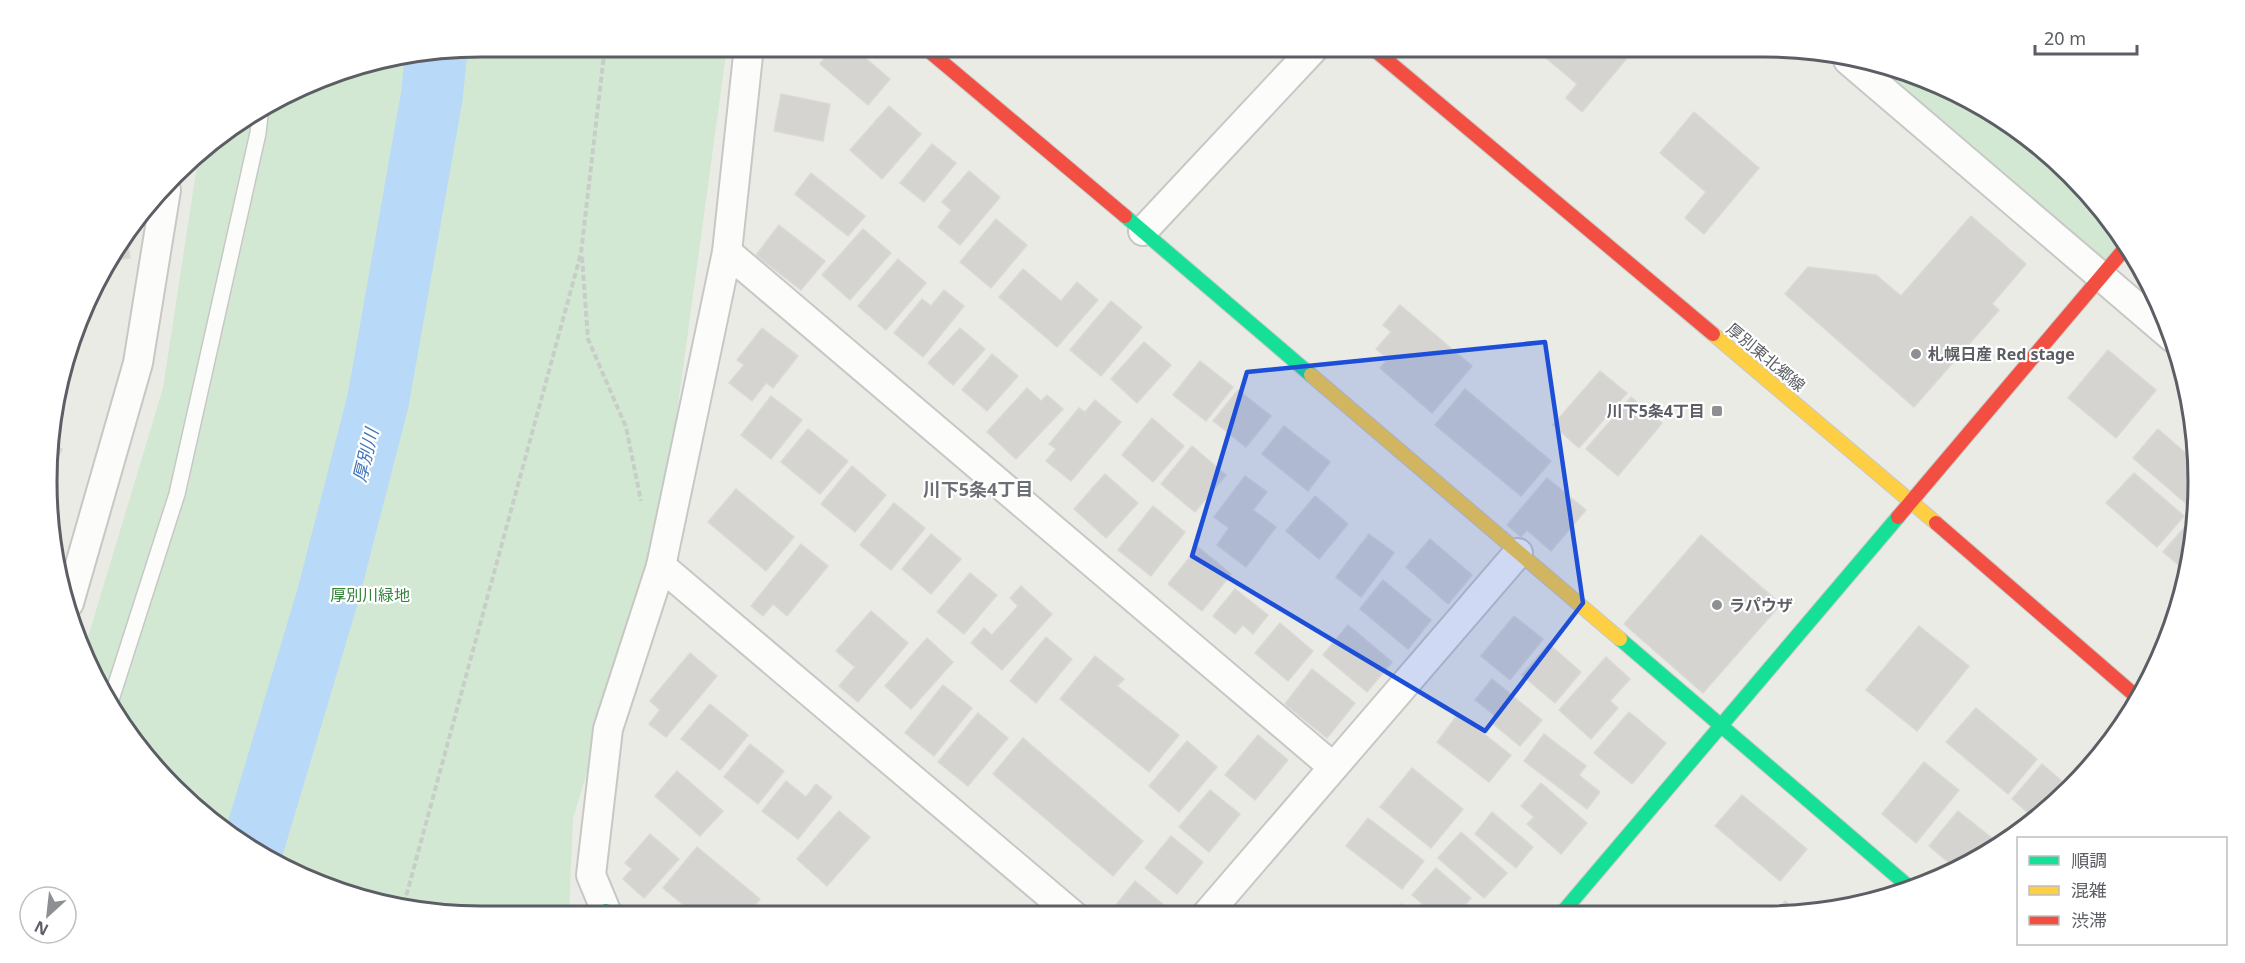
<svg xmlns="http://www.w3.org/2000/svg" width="2245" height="963" font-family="'Noto Sans','Noto Sans JP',sans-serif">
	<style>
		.park { fill: #d3e8d2 }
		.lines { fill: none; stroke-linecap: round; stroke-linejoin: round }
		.river { stroke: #b8daf8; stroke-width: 62 }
		.building { fill: #d5d4d1; stroke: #dad9d5; stroke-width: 1.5 }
		.lane-casing { stroke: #c7c8c6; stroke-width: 18 }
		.street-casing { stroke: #c7c8c6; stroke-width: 32 }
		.fast-casing { stroke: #c8c8c7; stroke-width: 16 }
		.slow-casing { stroke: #c8c8c7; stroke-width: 16 }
		.jam-casing { stroke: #c8c8c7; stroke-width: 16 }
		.path { stroke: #c8cdca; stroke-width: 4; stroke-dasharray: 6 3; stroke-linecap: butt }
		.lane { stroke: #fcfcfb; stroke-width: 15 }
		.street { stroke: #fcfcfb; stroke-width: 28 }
		.fast { stroke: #16e098; stroke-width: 14 }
		.slow { stroke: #ffcf43; stroke-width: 14 }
		.jam { stroke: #f24e42; stroke-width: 14 }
		.marked { fill: #1d4ed8; fill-opacity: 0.2; stroke: #1d4ed8; stroke-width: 4.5; stroke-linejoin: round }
		.poi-dot { fill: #8d8f92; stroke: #fff; stroke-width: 2 }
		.labels { text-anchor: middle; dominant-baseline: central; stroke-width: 4.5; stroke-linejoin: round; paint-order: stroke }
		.poi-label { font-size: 16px; font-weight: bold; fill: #5b5e64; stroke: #fff; text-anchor: start }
		.street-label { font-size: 16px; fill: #5b5e64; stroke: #fff }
		.park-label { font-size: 16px; fill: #33833b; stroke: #fff }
		.water-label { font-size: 18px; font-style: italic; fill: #4076bb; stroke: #fff }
		.neighbourhood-label { font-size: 18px; font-weight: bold; fill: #6c7076; stroke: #fff }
		.rim { fill: none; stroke: #5b5e64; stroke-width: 3 }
	</style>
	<rect width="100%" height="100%" fill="#ebebe6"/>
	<g class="park">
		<path d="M 482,47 L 727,47 L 662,522 L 573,819 L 569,916 L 482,916 L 342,894 L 216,826 L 154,768 L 105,699 L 85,647 L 163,388 L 199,152 L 264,105 L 341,70 Z"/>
		<path d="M 1866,63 L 1903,69 L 1981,105 L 2050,154 L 2108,216 L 2128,248 L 2108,271 Z"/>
	</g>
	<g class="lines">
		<path class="river" d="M 253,846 L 328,595 L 378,401 L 432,95 L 436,54"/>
	</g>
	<g class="building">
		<path d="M 834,46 L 851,46 L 890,79 L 868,105 L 820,64 Z"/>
		<path d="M 1532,46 L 1614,46 L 1627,58 L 1582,112 L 1566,98 L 1577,84 Z"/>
		<path d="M 781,94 L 830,104 L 823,141 L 774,131 Z"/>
		<path d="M 889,106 L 921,134 L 882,179 L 850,150 Z"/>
		<path d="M 1694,112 L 1759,168 L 1704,234 L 1685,218 L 1706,192 L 1660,153 Z"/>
		<path d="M 932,144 L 956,163 L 924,202 L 900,183 Z"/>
		<path d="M 969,171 L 1000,197 L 960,245 L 938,227 L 951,210 L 942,202 Z"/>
		<path d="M 811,173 L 865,216 L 848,236 L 795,194 Z"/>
		<path d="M 1971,216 L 2026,264 L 1992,304 L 1999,310 L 1914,407 L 1785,294 L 1808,267 L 1876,275 L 1901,296 Z"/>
		<path d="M 996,219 L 1027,245 L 991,288 L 960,262 Z"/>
		<path d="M 779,225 L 825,261 L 801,290 L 756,255 Z"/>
		<path d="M 863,229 L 891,253 L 850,300 L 822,275 Z"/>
		<path d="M 127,237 L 130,258 L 107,261 Z"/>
		<path d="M 898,259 L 926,283 L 886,330 L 858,306 Z"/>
		<path d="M 1023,269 L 1061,301 L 1077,282 L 1098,300 L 1057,347 L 999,297 Z"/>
		<path d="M 944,290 L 964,306 L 923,357 L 894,333 L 922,299 L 931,306 Z"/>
		<path d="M 1111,301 L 1142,327 L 1101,376 L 1070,350 Z"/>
		<path d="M 1400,305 L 1472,366 L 1432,413 L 1380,368 L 1388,359 L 1376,349 L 1391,332 L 1383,325 Z"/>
		<path d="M 762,328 L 798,356 L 773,388 L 766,383 L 752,401 L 729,383 L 744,365 L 737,360 Z"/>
		<path d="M 960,328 L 985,349 L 953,385 L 928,363 Z"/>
		<path d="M 1144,342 L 1171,365 L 1137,403 L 1111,379 Z"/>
		<path d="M 2108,350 L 2156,390 L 2116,438 L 2068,398 Z"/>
		<path d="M 992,354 L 1018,376 L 987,411 L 962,390 Z"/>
		<path d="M 1200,361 L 1233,387 L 1206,421 L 1173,395 Z"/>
		<path d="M 1600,371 L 1627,393 L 1579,448 L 1553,425 Z"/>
		<path d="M 1027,388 L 1041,401 L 1047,395 L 1063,409 L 1016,459 L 987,432 Z"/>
		<path d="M 1465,389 L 1551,461 L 1521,496 L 1435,425 Z"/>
		<path d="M 1238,390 L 1271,416 L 1246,447 L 1213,421 Z"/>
		<path d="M 771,396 L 802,420 L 771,459 L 741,435 Z"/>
		<path d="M 1631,397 L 1662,423 L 1618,476 L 1586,449 Z"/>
		<path d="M 1095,400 L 1121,422 L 1071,481 L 1046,461 L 1056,449 L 1049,444 L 1079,408 L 1085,412 Z"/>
		<path d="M 1152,418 L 1184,446 L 1153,482 L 1122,455 Z"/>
		<path d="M 1284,426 L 1330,462 L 1308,491 L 1262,454 Z"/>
		<path d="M 808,429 L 848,461 L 820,494 L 781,462 Z"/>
		<path d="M 2158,429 L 2197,463 L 2196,512 L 2133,458 Z"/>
		<path d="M 51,443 L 62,449 L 52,468 Z"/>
		<path d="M 1192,446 L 1226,475 L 1195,512 L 1161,484 Z"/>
		<path d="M 852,466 L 886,495 L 855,532 L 821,504 Z"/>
		<path d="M 2134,473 L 2184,516 L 2157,547 L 2106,503 Z"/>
		<path d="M 1105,474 L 1138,503 L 1106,538 L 1074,509 Z"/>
		<path d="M 1245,476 L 1267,492 L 1253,510 L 1276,527 L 1246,567 L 1217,545 L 1229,528 L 1214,517 Z"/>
		<path d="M 1547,478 L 1586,510 L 1551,551 L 1527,530 L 1521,537 L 1507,525 Z"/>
		<path d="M 736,489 L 794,537 L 766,571 L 708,522 Z"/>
		<path d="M 1315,496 L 1348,524 L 1319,559 L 1286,531 Z"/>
		<path d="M 894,503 L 925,528 L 891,570 L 860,545 Z"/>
		<path d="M 1153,506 L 1185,532 L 1151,576 L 1118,550 Z"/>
		<path d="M 2190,521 L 2195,525 L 2195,538 L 2187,572 L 2163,552 Z"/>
		<path d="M 931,534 L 961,559 L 931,594 L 902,569 Z"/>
		<path d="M 1369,534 L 1394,553 L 1361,597 L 1336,577 Z"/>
		<path d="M 1701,535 L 1781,604 L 1703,693 L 1624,624 Z"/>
		<path d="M 1430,539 L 1472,575 L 1448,604 L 1406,567 Z"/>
		<path d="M 801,544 L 828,566 L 787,616 L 773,604 L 763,616 L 751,606 Z"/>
		<path d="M 1198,547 L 1231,574 L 1202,611 L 1168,584 Z"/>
		<path d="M 970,573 L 997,595 L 964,634 L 937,612 Z"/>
		<path d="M 1383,580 L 1431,620 L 1408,649 L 1360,609 Z"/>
		<path d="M 1021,586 L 1052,614 L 1002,670 L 971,643 L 984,628 L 992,635 L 1018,606 L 1010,598 Z"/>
		<path d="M 1235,589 L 1268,615 L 1253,634 L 1243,625 L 1235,634 L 1213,616 Z"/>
		<path d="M 871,611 L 908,643 L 858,702 L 839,686 L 855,667 L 836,651 Z"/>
		<path d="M 1514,616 L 1543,639 L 1510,680 L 1481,656 Z"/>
		<path d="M 1280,623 L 1313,651 L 1288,681 L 1255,653 Z"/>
		<path d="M 1348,625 L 1392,662 L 1367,692 L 1323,655 Z"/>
		<path d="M 1919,626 L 1969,666 L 1917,731 L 1866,690 Z"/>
		<path d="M 1046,637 L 1072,659 L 1036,703 L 1010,681 Z"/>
		<path d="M 927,638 L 953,662 L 911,709 L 885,686 Z"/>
		<path d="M 1549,644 L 1581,672 L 1555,703 L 1522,675 Z"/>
		<path d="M 690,653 L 717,676 L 666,737 L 649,724 L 660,710 L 650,701 Z"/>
		<path d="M 1095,656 L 1124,679 L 1117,686 L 1179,735 L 1149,772 L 1060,699 Z"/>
		<path d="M 1606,657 L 1630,679 L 1610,701 L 1618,708 L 1591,739 L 1559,710 Z"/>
		<path d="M 1312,669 L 1355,703 L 1327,738 L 1285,704 Z"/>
		<path d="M 1492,679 L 1542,720 L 1520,746 L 1493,724 L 1498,718 L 1475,700 Z"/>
		<path d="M 943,685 L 972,708 L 934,756 L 905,733 Z"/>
		<path d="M 710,704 L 748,735 L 720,770 L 681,739 Z"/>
		<path d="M 1976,708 L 2037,759 L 2008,794 L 1946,742 Z"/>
		<path d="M 1629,712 L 1666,743 L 1632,784 L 1594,753 Z"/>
		<path d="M 978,713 L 1008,738 L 968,786 L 938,762 Z"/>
		<path d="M 1458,714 L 1511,755 L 1489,782 L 1437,742 Z"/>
		<path d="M 1544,734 L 1586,766 L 1579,775 L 1600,792 L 1587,809 L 1524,761 Z"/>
		<path d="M 1258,735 L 1288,760 L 1255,800 L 1225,775 Z"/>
		<path d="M 1023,738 L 1143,841 L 1113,876 L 993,774 Z"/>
		<path d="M 1187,741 L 1217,767 L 1179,812 L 1149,786 Z"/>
		<path d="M 750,744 L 784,771 L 758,804 L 724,777 Z"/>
		<path d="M 1924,762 L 1959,790 L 1916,843 L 1882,814 Z"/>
		<path d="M 2042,764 L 2069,787 L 2050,809 L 2035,819 L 2012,799 Z"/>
		<path d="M 1412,768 L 1463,809 L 1431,848 L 1380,807 Z"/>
		<path d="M 677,771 L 723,811 L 700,836 L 655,796 Z"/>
		<path d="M 786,781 L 806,797 L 816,784 L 832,797 L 798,839 L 762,811 Z"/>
		<path d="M 1541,783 L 1587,823 L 1561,854 L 1527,824 L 1534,817 L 1521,806 Z"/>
		<path d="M 1210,790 L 1240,814 L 1209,852 L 1179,827 Z"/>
		<path d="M 1742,795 L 1807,849 L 1780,881 L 1715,826 Z"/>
		<path d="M 839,811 L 870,837 L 827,886 L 797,859 Z"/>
		<path d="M 1958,811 L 1998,843 L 1958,870 L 1929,846 Z"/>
		<path d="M 1492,812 L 1533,847 L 1516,868 L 1475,834 Z"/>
		<path d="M 1368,818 L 1424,861 L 1402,889 L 1346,846 Z"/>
		<path d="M 1461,832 L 1507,873 L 1484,898 L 1438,858 Z"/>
		<path d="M 650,834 L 679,859 L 644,898 L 623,879 L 632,869 L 625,863 Z"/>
		<path d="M 1171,836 L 1203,862 L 1177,894 L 1145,868 Z"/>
		<path d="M 697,847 L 760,899 L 746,916 L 697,916 L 663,888 Z"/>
		<path d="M 1436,868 L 1471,898 L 1457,914 L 1434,914 L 1412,895 Z"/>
		<path d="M 1135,881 L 1172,912 L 1170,915 L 1108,915 Z"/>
		<path d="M 1785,901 L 1799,913 L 1776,913 Z"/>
		<path d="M 1401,904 L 1412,914 L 1393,914 Z"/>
	</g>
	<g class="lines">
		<defs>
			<path id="lane" d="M 109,706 L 177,494 L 258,133 L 261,107"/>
			<g id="street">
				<path d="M 1848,60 L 2172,337"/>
				<path d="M 1143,231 L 1316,46"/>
				<path d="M 727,252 L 1333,767"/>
				<path d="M 661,566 L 1073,915"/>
				<path d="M 69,603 L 138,363 L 166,190"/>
				<path d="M 606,911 L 591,875 L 608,729 L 661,566 L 727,252 L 749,46"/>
				<path d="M 1207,914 L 1518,553"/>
			</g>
			<g id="fast">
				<path d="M 1125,216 L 1311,375"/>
				<path d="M 1620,639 L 1908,886"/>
				<path d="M 606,911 L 612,916"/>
				<path d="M 1562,913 L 1898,517"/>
			</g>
			<g id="slow">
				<path d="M 1713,334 L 1936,523"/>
				<path d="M 1311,375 L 1620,639"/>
			</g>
			<g id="jam">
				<path d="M 923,46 L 1125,216"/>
				<path d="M 1370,46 L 1713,334"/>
				<path d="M 1898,517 L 2127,246"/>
				<path d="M 1936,523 L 2138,698"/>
			</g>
		</defs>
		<use href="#lane" class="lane-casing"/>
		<use href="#street" class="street-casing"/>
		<use href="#fast" class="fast-casing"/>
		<use href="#slow" class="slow-casing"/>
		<use href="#jam" class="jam-casing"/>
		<g class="path">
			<path d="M 582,257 L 588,339 L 626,427 L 641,501"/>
			<path d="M 404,904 L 581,253 L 605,46"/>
		</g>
		<use href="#lane" class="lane"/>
		<use href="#street" class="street"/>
		<use href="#fast" class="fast"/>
		<use href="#slow" class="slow"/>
		<use href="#jam" class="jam"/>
	</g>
	<path class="marked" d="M 1545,342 L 1583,603 L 1485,731 L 1192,556 L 1247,372 Z"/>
	<g class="poi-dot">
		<circle cx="1916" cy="354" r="6"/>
		<rect x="1711" y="405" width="12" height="12" rx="3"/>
		<circle cx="1717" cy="605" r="6"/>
	</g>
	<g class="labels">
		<g class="poi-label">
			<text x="1928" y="354">札幌日産 Red stage</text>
			<text x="1705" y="411" text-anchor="end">川下5条4丁目</text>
			<text x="1729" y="605">ラパウザ</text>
		</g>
		<g class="street-label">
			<text transform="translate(1766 357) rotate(40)">厚別東北郷線</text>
		</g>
		<g class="park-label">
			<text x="370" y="595">厚別川緑地</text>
		</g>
		<g class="water-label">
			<text transform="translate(365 455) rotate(-76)">厚別川</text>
		</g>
		<g class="neighbourhood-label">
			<text x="978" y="489">川下5条4丁目</text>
		</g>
	</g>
	<path d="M0 0H2245V963H0ZM481 57H1764A424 424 0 0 1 2188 481V482A424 424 0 0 1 1764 906H481A424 424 0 0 1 57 482V481A424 424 0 0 1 481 57Z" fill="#fff" fill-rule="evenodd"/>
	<path class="rim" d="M481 57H1764A424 424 0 0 1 2188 481V482A424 424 0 0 1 1764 906H481A424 424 0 0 1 57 482V481A424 424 0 0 1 481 57Z"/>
	<rect x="2017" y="837" width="210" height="108" fill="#ffffff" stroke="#bdbfc1" stroke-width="1.5"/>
	<rect x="2029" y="856" width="30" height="9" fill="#16e098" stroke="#bdbfc1" stroke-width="1.5"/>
	<text x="2071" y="867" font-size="18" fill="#5b5e64">順調</text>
	<rect x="2029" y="886" width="30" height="9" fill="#ffcf43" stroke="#bdbfc1" stroke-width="1.5"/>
	<text x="2071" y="897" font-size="18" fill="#5b5e64">混雑</text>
	<rect x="2029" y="916" width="30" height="9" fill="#f24e42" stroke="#bdbfc1" stroke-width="1.5"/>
	<text x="2071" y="927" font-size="18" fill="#5b5e64">渋滞</text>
	<g transform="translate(48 915) rotate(207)"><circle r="28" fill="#ffffff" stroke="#bdbfc1" stroke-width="1.5"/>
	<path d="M0-4.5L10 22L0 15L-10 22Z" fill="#8d8f92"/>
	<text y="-9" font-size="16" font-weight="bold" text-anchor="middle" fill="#5b5e64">N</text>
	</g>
	<path d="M2035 45v9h102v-9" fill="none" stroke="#5b5e64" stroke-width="3"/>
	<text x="2044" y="45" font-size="18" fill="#5b5e64" stroke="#ffffff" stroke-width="4.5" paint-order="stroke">20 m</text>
</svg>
